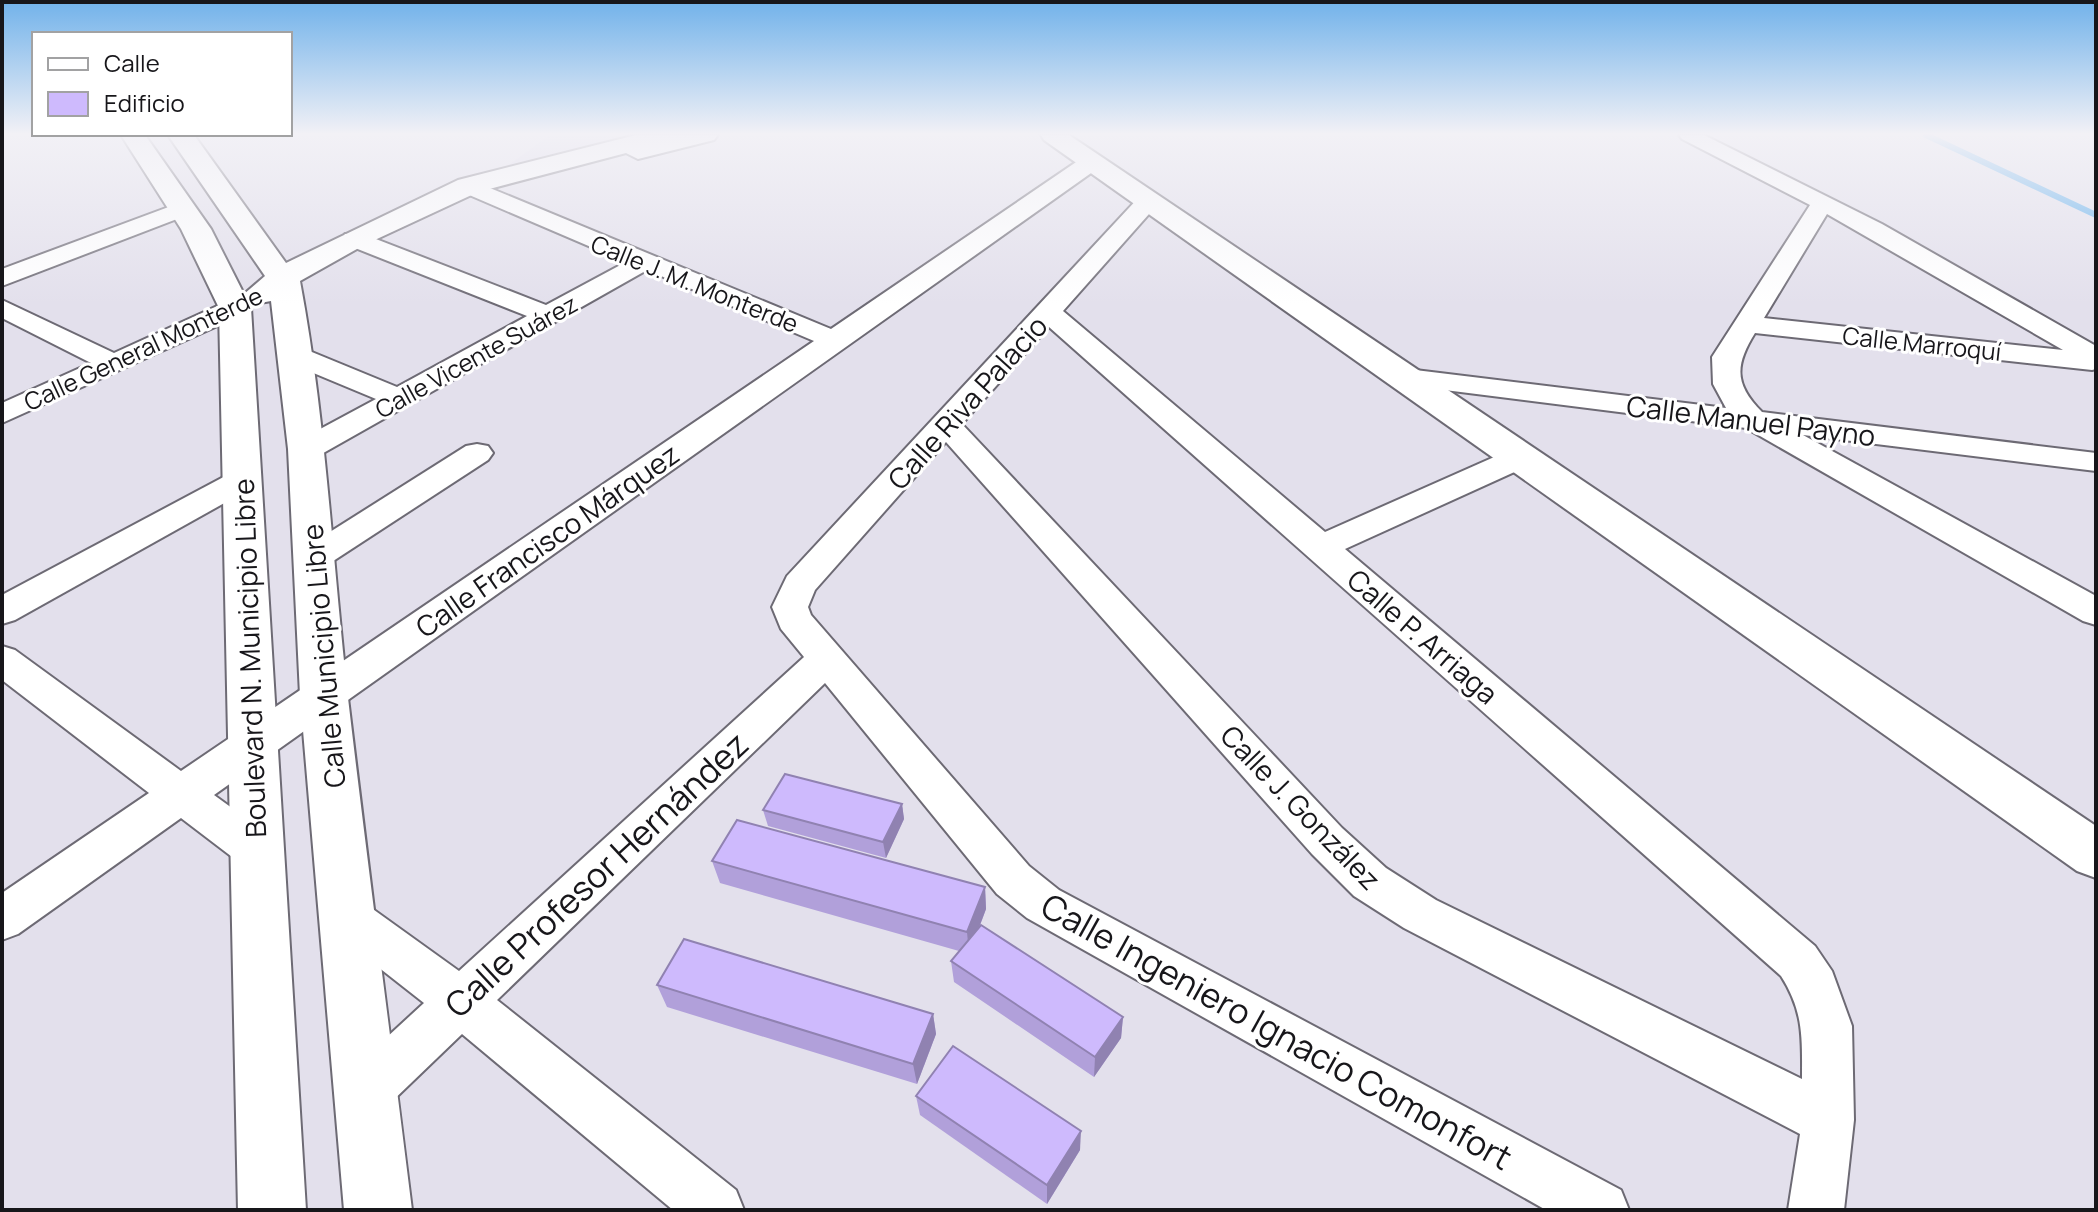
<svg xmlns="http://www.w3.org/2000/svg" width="2098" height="1212" font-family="Manrope,sans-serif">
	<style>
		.built { fill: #dad5e8 }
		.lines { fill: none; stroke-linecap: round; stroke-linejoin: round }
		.stream { stroke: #5faeec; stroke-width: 6 }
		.minor-casing { stroke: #6d6a74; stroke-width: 4 }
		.major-casing { stroke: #6d6a74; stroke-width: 4 }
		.minor { fill: #fff; fill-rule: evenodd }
		.major { fill: #fff; fill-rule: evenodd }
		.wall { fill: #b1a0da }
		.shaded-wall { fill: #9082b1 }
		.building { fill: #cebafd; stroke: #9082b1; stroke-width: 2 }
		.labels { text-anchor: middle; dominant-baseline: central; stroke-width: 6; stroke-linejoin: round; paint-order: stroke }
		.far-street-label { font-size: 24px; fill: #17161a; stroke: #fff }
		.street-label { font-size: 28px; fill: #17161a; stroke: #fff }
		.near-street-label { font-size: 34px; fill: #17161a; stroke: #fff }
	</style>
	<rect width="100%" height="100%" fill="#e3e0ec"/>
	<path class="built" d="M 550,135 L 639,135 L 503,169 Z"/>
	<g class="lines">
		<path class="stream" d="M 1926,135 L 2096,215"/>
		<defs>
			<g id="minor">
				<path d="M 1679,135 L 1704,135 L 1882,224 L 2096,346 L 2096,369 L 2092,370 L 1755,333 C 1735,365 1734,384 1762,412 L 2096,453 L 2096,471 L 1803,435 L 2096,596 L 2096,625 L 2083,621 L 1746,428 L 1397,384 L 1393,378 L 1397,372 L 1407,369 L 1726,408 L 1713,384 L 1712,357 L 1810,205 L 1682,139 ZM 1827,214 L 2063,350 L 1764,318 Z"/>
				<path d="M 1093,155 L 1104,161 L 1101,166 L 214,795 L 272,837 L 278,850 L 272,863 L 256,869 L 240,863 L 181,818 L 18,934 L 2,940 L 2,893 L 149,793 L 2,680 L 2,646 L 15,650 L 181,771 L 814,341 L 647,270 L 318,456 L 307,458 L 296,456 L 292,449 L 296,442 L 376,399 L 287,362 L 283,356 L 287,350 L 297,348 L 307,350 L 397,387 L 527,316 L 345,244 L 342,239 L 345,234 L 363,234 L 546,305 L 626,262 L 460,191 L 457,186 L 468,179 L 831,329 L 1085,156 Z"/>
				<path d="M 1149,193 L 1157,195 L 1160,200 L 1157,205 L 1063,311 L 1325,532 L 1510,450 L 1521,448 L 1532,450 L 1537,457 L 1532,464 L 1345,549 L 1815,946 L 1832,971 L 1852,1026 L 1854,1120 L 1844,1210 L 1788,1210 L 1800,1134 L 1404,928 L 1354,896 L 1312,854 L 946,442 L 815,590 L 808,607 L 811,615 L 1029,866 L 1059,890 L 1621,1190 L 1629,1210 L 1546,1210 L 1027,918 L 997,894 L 825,683 L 497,1000 L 736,1190 L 744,1210 L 673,1210 L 462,1034 L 384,1109 L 366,1117 L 348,1109 L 340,1091 L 348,1073 L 424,1003 L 331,930 L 324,916 L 331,902 L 347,896 L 363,902 L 459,971 L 804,657 L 781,629 L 772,607 L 787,576 L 1141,195 ZM 1049,327 L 1781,976 C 1804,1012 1802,1038 1802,1079 L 1436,900 L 1386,868 L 1342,828 L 962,424 Z"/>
				<path d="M 182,202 L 190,204 L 194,209 L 190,214 L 2,286 L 2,269 Z"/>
				<path d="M 2,300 L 114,353 L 226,302 L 244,302 L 248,308 L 244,314 L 2,423 L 2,403 L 91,363 L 2,318 Z"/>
				<path d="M 477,444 L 488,446 L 493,453 L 488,460 L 327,565 L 315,568 L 303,565 L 298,557 L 303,549 L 466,446 Z"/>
				<path d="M 242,470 L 253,473 L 258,480 L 253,487 L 15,620 L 2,624 L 2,595 L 231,473 Z"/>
			</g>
			<g id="major">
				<path d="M 121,135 L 145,135 L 211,229 L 251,308 L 306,1210 L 238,1210 L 219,308 L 181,229 Z"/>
				<path d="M 168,135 L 194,135 L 286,263 L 458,180 L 636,135 L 718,135 L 714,140 L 638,159 L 626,153 L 478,192 L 364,245 L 300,281 C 326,419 332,558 348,698 C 368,869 391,1039 412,1210 L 344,1210 L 300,695 L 288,449 L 271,301 L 260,303 L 249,301 L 244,294 L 265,276 Z"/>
				<path d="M 1041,135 L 1069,135 L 2096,826 L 2096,878 L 2077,871 L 1044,140 Z"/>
			</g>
		</defs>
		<use href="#minor" class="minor-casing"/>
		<use href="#major" class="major-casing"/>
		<use href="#minor" class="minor"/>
		<use href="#major" class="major"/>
	</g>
	<g class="wall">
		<path d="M 902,804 L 904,819 L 886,858 L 768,826 L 763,810 Z"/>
		<path d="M 712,861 L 985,887 L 986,909 L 979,928 L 1123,1017 L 1121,1038 L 1094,1077 L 954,982 L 951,961 L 959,951 L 720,883 Z"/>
		<path d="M 657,985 L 933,1014 L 936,1034 L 917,1084 L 667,1007 Z"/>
		<path d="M 916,1096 L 1080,1150 L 1047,1204 L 920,1115 Z"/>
	</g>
	<g class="shaded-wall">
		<path d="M 902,804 L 904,819 L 886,858 L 883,842 Z"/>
		<path d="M 985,887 L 986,909 L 969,954 L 967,932 Z"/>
		<path d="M 933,1014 L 936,1034 L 917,1084 L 913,1064 Z"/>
		<path d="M 1123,1017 L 1121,1038 L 1094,1077 L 1095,1057 Z"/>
		<path d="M 1081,1131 L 1080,1150 L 1047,1204 L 1047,1185 Z"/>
	</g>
	<g class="building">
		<path d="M 785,774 L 902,804 L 883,842 L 763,810 Z"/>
		<path d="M 737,820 L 985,887 L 967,932 L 712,861 Z"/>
		<path d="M 981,925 L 1123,1017 L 1095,1057 L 951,961 Z"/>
		<path d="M 684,939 L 933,1014 L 913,1064 L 657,985 Z"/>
		<path d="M 953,1046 L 1081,1131 L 1047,1185 L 916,1096 Z"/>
	</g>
	<linearGradient id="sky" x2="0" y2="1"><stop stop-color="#71b2ea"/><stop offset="0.44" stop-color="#f2f1f6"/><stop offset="1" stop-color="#f2f1f6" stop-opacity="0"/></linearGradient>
	<rect width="2098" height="304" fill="url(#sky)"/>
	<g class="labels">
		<g class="far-street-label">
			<text transform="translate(695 283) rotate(22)">Calle J. M. Monterde</text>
			<text transform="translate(1922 343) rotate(6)">Calle Marroquí</text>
			<text transform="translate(143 348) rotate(-25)">Calle General Monterde</text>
			<text transform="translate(476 356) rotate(-29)">Calle Vicente Suárez</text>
		</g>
		<g class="street-label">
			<text transform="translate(967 402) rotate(-48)">Calle Riva Palacio</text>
			<text transform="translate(1751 420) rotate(7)">Calle Manuel Payno</text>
			<text transform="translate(547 540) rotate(-35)">Calle Francisco Márquez</text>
			<text transform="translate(1423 636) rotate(41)">Calle P. Arriaga</text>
			<text transform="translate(323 656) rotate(-95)">Calle Municipio Libre</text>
			<text transform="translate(249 658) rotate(-92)">Boulevard N. Municipio Libre</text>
			<text transform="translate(1301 807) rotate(46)">Calle J. González</text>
		</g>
		<g class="near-street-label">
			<text transform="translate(596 874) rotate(-43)">Calle Profesor Hernández</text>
			<text transform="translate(1277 1031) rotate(29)">Calle Ingeniero Ignacio Comonfort</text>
		</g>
	</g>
	<rect width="2098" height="1212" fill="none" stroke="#17161a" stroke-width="8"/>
	<rect x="32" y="32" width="260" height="104" fill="#ffffff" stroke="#a2a2a3" stroke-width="2"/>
	<rect x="48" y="58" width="40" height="12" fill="#ffffff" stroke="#a2a2a3" stroke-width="2"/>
	<text x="104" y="72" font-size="24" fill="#17161a">Calle</text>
	<rect x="48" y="92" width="40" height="24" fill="#cebafd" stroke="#a2a2a3" stroke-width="2"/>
	<text x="104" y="112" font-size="24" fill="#17161a">Edificio</text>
</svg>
